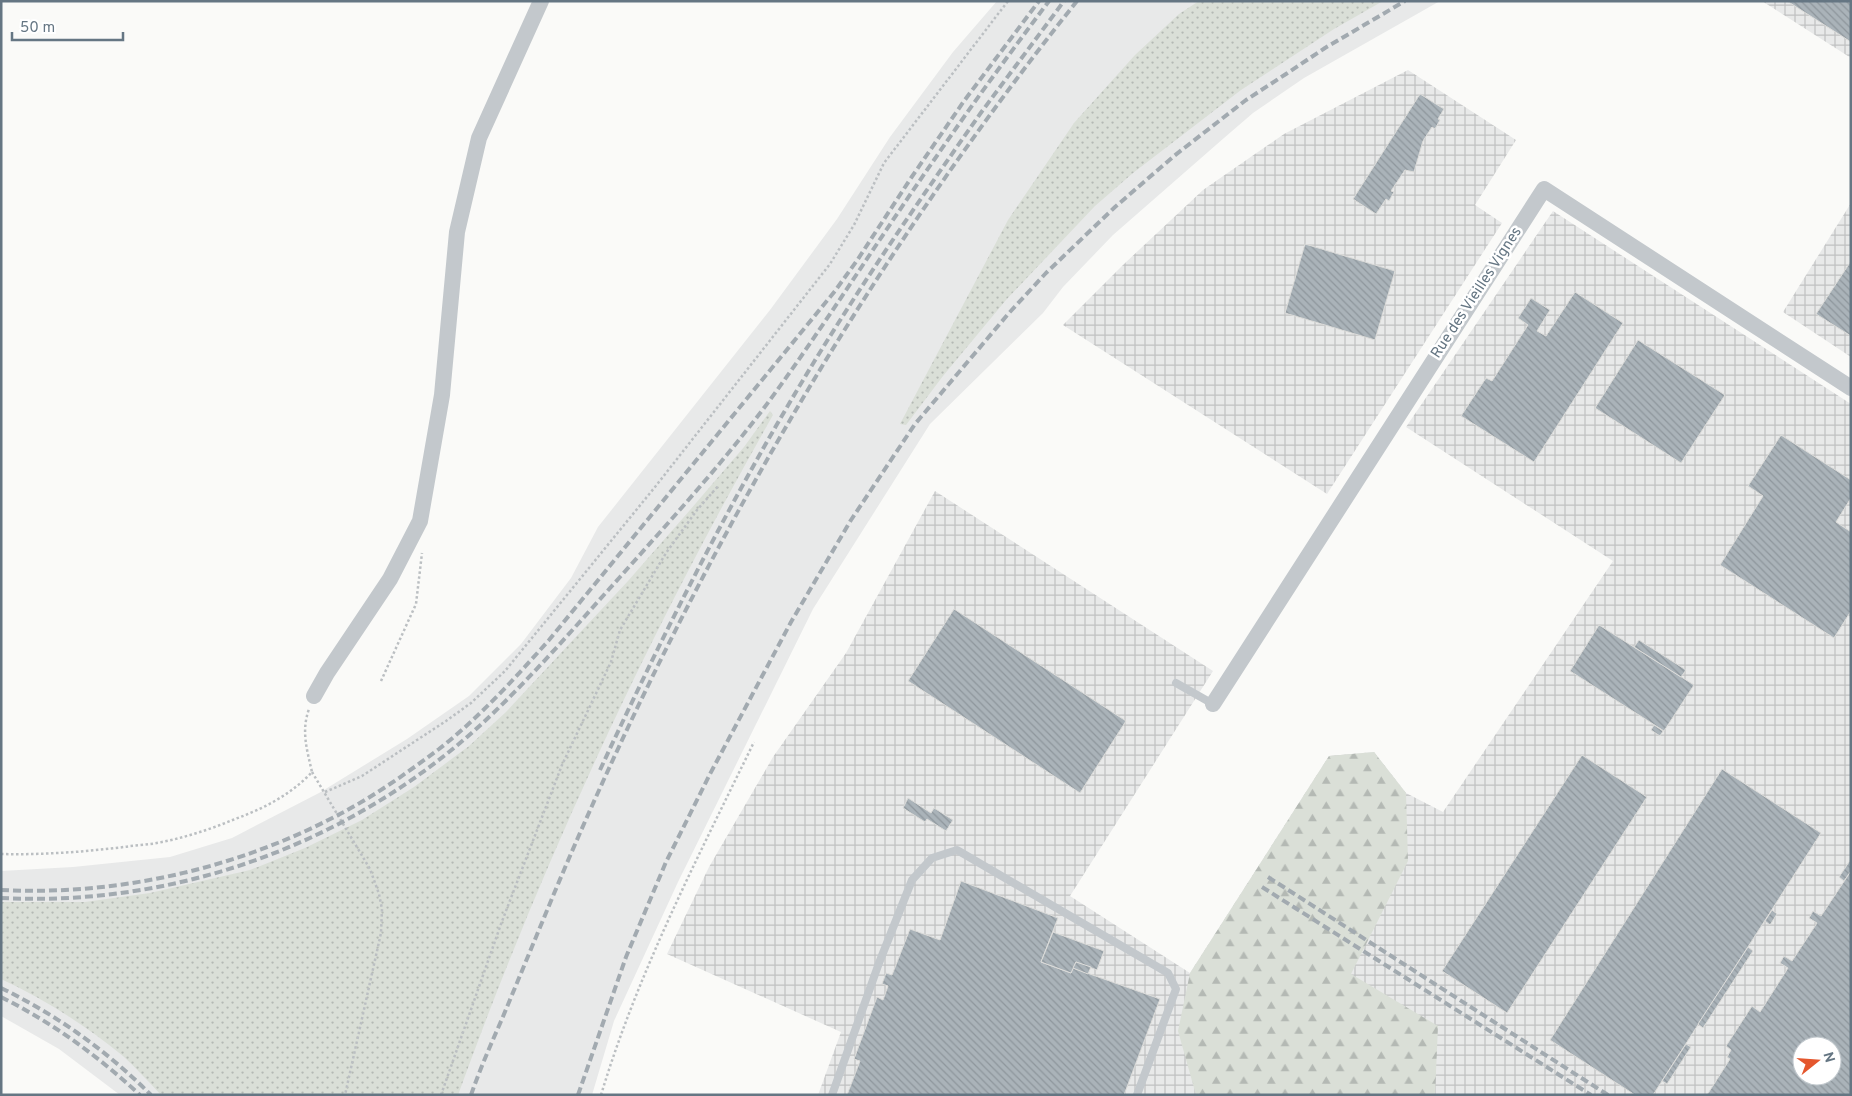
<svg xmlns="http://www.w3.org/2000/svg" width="1852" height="1096" font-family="Overpass,sans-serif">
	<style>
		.built { fill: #e8e9e9 }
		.industrial { fill: url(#industrial-grid); fill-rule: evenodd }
		.grass { fill: url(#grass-dots) }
		.forest { fill: url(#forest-firs) }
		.building { fill: url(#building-back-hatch); stroke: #dcdcda; fill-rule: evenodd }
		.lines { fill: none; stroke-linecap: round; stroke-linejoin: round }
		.path { stroke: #bbbfc2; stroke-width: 2.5; stroke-dasharray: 2.5 2.5; stroke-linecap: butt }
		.service { stroke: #c3c8cc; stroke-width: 8 }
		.minor { stroke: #c3c8cc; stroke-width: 16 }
		.rail { stroke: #a2aab0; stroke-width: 4; stroke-dasharray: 8 4; stroke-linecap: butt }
		.labels { text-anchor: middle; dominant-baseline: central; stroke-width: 5; stroke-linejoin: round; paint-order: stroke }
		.street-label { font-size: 15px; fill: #657683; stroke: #fff }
	</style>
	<defs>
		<pattern id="industrial-grid" width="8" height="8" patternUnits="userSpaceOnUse" patternTransform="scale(1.25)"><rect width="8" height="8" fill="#e8e9e9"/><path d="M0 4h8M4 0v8" fill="none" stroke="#c0c1c2"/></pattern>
		<pattern id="grass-dots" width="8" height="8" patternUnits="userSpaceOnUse" patternTransform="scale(1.25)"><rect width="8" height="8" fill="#dadfd7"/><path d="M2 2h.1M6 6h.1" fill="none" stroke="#b4b9b4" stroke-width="1.8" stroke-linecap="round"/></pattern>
		<pattern id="forest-firs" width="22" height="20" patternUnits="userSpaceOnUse" patternTransform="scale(1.25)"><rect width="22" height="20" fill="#dadfd7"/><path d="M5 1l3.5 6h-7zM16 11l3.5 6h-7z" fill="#b4b9b4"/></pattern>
		<pattern id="building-back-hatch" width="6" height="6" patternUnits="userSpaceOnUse" patternTransform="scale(1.25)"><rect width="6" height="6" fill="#aab3b9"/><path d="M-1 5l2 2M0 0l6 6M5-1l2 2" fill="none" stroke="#8e969c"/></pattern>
	</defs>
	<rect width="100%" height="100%" fill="#fafaf8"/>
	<path class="built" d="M 997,1 L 1440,1 L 1304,78 L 1253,113 L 1224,138 L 1113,235 L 1063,287 L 1043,313 L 930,424 L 813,609 L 678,882 L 614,1021 L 592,1095 L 120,1095 L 59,1049 L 1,1016 L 1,871 L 73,867 L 170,857 L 232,838 L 319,793 L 407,739 L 469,696 L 521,644 L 571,578 L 598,527 L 770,310 L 837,219 L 890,137 L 953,52 Z"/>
	<g class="industrial">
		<path d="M 1762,1 L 1851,1 L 1851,58 Z"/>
		<path d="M 1408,70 L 1516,140 L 1475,205 L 1502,223 L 1327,494 L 1063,325 L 1124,264 L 1203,190 L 1284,134 Z"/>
		<path d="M 1851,203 L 1851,357 L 1783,312 Z"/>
		<path d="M 1553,211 L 1851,404 L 1851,1095 L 818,1095 L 841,1032 L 667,954 L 709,867 L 773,757 L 846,653 L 935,491 L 1213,671 L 1070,896 L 1190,973 L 1329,756 L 1374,752 L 1406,793 L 1443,812 L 1613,561 L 1406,427 ZM 1802,1046 L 1832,1046 L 1832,1076 L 1802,1076 Z"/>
	</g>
	<g class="grass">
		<path d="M 1199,1 L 1383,1 L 1334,29 L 1241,90 L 1133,173 L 1095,206 L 1006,300 L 943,376 L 906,425 L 900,424 L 1008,220 L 1074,123 L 1135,55 L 1179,14 Z"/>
		<path d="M 770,411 L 773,415 C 649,633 543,860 458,1095 L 161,1095 C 149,1082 136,1068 123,1056 C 86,1026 45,999 1,979 L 1,902 L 85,902 L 150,893 L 250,870 L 305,848 L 362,820 L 414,787 L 469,746 L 506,712 L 628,581 L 690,510 L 744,447 Z"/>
	</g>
	<path class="forest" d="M 1374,752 L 1406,793 L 1408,861 L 1351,974 L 1438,1026 L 1435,1095 L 1196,1095 L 1178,1031 L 1190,973 L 1329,756 Z"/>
	<g class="building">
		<path d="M 1787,1 L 1851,1 L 1851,42 Z"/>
		<path d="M 1420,94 L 1444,109 L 1438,119 L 1440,120 L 1435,129 L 1432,127 L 1423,141 L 1414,172 L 1405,170 L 1391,191 L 1394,192 L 1389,201 L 1386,199 L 1376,214 L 1353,199 Z"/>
		<path d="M 1305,244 L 1395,271 L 1375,340 L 1285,313 Z"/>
		<path d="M 1851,261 L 1851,336 L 1816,314 Z"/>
		<path d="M 1575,292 L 1623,323 L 1534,462 L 1461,416 L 1486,378 L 1492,381 L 1528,325 L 1518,318 L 1531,298 L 1550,310 L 1537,331 L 1546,336 Z"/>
		<path d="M 1638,340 L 1725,395 L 1681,463 L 1595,408 Z"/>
		<path d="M 1781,435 L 1851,480 L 1851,498 L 1836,522 L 1851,532 L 1851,611 L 1834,638 L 1720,565 L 1763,496 L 1748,486 Z"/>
		<path d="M 954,609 L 1126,721 L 1080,793 L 908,681 Z"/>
		<path d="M 1599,625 L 1694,685 L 1664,731 L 1570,671 Z"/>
		<path d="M 1639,640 L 1686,670 L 1681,677 L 1634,647 Z"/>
		<path d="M 1654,725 L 1663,731 L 1660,736 L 1651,730 Z"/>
		<path d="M 1582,755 L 1647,797 L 1507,1013 L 1442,971 Z"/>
		<path d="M 1722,769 L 1821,833 L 1653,1095 L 1635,1095 L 1550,1040 Z"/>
		<path d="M 908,798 L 931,813 L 934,808 L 953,820 L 946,831 L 927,819 L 925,822 L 903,808 Z"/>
		<path d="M 1851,859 L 1851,871 L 1844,881 L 1839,877 Z"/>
		<path d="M 1851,871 L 1851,1095 L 1707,1095 L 1730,1059 L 1727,1057 L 1731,1050 L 1726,1046 L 1752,1006 L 1760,1012 L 1788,968 L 1780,963 L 1784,956 L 1792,961 L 1817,923 L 1809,918 L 1813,911 L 1821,916 ZM 1802,1046 L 1832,1046 L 1832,1076 L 1802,1076 Z"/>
		<path d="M 961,881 L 1058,918 L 1041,962 L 1071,973 L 1073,968 L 1160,999 L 1124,1095 L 847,1095 L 860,1061 L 854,1059 L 877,997 L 883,1000 L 888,986 L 882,984 L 886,973 L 892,975 L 910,929 L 940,940 Z"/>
		<path d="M 1772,910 L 1777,914 L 1770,925 L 1765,921 Z"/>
		<path d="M 1053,932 L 1104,951 L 1097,970 L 1076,962 L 1071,973 L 1041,962 Z"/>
		<path d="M 1748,947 L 1753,951 L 1703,1028 L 1698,1024 Z"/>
		<path d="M 1076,962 L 1091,967 L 1088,974 L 1073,968 Z"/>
		<path d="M 1686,1044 L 1691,1047 L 1667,1084 L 1662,1081 Z"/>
	</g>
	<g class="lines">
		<g class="path">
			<path d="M 381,681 L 416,604 L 422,553"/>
			<path d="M 312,772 L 370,869 L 379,894 L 382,909 L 381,933 L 345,1095"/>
			<path d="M 325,792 L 362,776 L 446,721 L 471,703 L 505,671 L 655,487 L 830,264 L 854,225 L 884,163 L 1008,1"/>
			<path d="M 1,854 C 42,855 83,852 124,847 C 136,845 149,845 162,842 C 187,837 211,829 235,819 C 263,809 292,794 312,772 C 307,750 301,731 309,709"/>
			<path d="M 441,1095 L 501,924 L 562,765 L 611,662 L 620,630 L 666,553 L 697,510 L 719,485"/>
			<path d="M 601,1095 C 638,972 698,857 754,742"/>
		</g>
		<g class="service">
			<path d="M 1176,683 L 1213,704"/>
			<path d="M 832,1095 L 879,963 L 912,880 L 932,858 L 957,850 L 1168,973 L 1176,989 L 1137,1095"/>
		</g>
		<g class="minor">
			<path d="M 314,696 L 327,673 L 390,579 L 420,521 L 442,395 L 457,232 L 479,138 L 541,1"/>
			<path d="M 1213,704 L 1544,189 L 1851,388"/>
		</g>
		<g class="rail">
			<path d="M 600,770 C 665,630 734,493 814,362 C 866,277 923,195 980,114 C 1008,76 1036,39 1064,1"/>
			<path d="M 1268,877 L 1608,1095"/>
			<path d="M 1262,887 L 1591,1095"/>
			<path d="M 1,890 C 116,896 236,869 338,815 C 373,797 407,773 439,749 C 480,717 515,678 549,640 L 835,291 L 858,259 L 911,178 L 964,101 L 1039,1"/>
			<path d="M 1,898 C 174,907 346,845 475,730 C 527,683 573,629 620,577 C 676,514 734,451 783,382 C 835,309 883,233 934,160 C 971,106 1010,53 1049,1"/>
			<path d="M 1,988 C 57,1015 107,1051 151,1095"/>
			<path d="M 1,997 C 53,1023 98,1056 140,1095"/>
			<path d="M 471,1095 C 480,1069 491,1044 502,1019 C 519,978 536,937 553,896 C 687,576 860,273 1077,1"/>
			<path d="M 578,1095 L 626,957 L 666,862 L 710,774 L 791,622 L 851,520 L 915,424 L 1009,313 L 1046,273 L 1115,207 L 1174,156 L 1246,100 L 1286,74 L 1325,48 L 1405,1"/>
		</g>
	</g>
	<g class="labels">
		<g class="street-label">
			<text transform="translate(1477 293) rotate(-57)">Rue des Vieilles Vignes</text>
		</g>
	</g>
	<rect width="1852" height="1096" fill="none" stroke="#657683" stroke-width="5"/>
	<g transform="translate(1817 1061) rotate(73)"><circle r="24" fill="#ffffff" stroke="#c1c8cd"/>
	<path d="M0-4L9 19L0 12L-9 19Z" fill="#e4572e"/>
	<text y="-8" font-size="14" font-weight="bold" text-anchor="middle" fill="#657683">N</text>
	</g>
	<path d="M12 32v8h111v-8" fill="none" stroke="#657683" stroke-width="2.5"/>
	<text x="20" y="32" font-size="15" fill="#657683" stroke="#ffffff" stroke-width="4" paint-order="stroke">50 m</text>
</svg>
